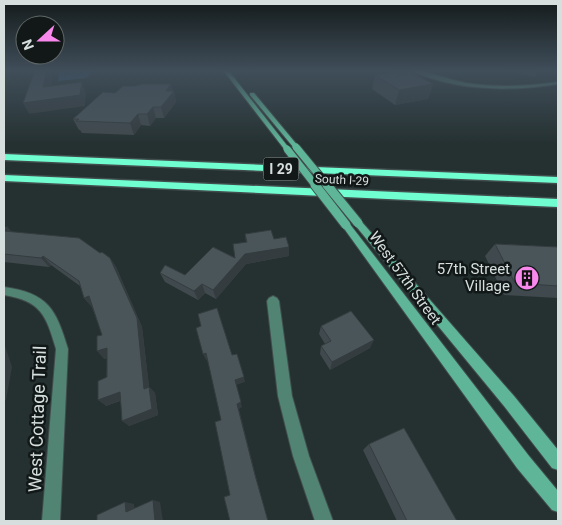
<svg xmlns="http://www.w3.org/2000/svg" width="562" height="525" font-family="Roboto,sans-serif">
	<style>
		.water { fill: #2f567e }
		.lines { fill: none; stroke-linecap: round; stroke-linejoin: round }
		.minor-casing { stroke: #414d4d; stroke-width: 2 }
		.secondary-casing { stroke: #414d4d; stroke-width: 2 }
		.motorway-casing { stroke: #414d4d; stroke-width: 3 }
		.minor { fill: #518472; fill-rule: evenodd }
		.secondary { fill: #5fb598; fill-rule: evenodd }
		.motorway { fill: #70fdd0; fill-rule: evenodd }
		.secondary-bridge-far1-casing { stroke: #414d4d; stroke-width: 9; stroke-linecap: butt }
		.secondary-bridge-casing { stroke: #414d4d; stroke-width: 11; stroke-linecap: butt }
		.secondary-bridge-far1 { stroke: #5fb598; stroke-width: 7 }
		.secondary-bridge { stroke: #5fb598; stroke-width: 9 }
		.wall { fill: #40494d }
		.shaded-wall { fill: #343c3f }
		.building { fill: #4a555a; stroke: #343c3f }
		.labels { text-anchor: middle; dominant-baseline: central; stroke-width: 5; stroke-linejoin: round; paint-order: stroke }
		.far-street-label { font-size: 12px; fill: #d6dede; stroke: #121818 }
		.shield { fill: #121818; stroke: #9ba3a3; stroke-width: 1 }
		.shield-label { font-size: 14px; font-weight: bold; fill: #d6dede }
		.poi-label { font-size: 15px; fill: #d6dede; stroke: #121818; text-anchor: end }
		.street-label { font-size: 15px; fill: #d6dede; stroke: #121818 }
		.near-street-label { font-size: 18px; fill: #d6dede; stroke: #121818 }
	</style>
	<rect width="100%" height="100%" fill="#253131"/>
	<path class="water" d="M 60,70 L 93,70 L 86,78 L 58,81 Z"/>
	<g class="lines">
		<defs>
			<g id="minor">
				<path d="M 410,70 C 428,70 448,80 466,83 C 497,88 527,86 558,82 L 558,84 C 511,92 454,91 410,70 Z"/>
				<path d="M 4,287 C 48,293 56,309 68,349 L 60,521 L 42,521 L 56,349 C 46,315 41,301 4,295 Z"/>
				<path d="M 273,296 L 277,298 L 279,301 L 292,396 L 309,456 L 333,521 L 315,521 L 293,456 L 278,396 L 267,301 L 269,298 Z"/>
			</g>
			<g id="secondary">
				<path d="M 223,70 L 228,70 L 289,148 L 289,150 L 285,150 Z"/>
				<path d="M 250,93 L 254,93 L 298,146 L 298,148 L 294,148 L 250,95 Z"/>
				<path d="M 358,220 L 361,221 L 514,396 L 558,450 L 558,470 L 552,468 L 504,406 L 355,225 L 354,223 Z"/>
				<path d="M 346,222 L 349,223 L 529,456 L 558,491 L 558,512 L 552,510 L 517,468 L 343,227 L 342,225 Z"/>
			</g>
			<g id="motorway">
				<path d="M 4,154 L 558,177 L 558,183 L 4,160 Z"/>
				<path d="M 4,175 L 558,199 L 558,207 L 4,181 Z"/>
			</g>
		</defs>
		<use href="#minor" class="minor-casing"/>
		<use href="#secondary" class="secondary-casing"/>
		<use href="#motorway" class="motorway-casing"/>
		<use href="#minor" class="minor"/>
		<use href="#secondary" class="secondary"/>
		<use href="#motorway" class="motorway"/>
		<defs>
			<g id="secondary-bridge-far1">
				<path d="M 296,147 L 328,186"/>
				<path d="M 287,149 L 316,186"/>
			</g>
			<g id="secondary-bridge">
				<path d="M 315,185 L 346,225"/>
				<path d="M 327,185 L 358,223"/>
			</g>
		</defs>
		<use href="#secondary-bridge-far1" class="secondary-bridge-far1-casing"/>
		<use href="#secondary-bridge" class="secondary-bridge-casing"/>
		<use href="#secondary-bridge-far1" class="secondary-bridge-far1"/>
		<use href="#secondary-bridge" class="secondary-bridge"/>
	</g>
	<g class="wall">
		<path d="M 503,70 L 539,70 L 535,77 Z"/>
		<path d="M 375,75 L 433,84 L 428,99 L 395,105 L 372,89 Z"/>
		<path d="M 174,91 L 176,102 L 164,118 L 156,118 L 150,126 L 141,125 L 134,135 L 82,133 L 80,130 L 79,130 L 73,119 L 115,93 Z"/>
		<path d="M 4,226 L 12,232 L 100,253 L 110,258 L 116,267 L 142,327 L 149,387 L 155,393 L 158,415 L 129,426 L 120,401 L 106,406 L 107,358 L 104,359 L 102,335 L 92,307 L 84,298 L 80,286 L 51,265 L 49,267 L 4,262 Z"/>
		<path d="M 245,234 L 274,239 L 289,247 L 289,256 L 246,264 L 216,299 L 205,293 L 198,300 L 165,282 L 160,273 L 185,275 L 235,258 L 246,242 Z"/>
		<path d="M 495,244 L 558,247 L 558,298 L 504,295 L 485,256 Z"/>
		<path d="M 321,326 L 370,348 L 330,370 L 320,354 L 321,346 L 325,344 L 319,334 Z"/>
		<path d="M 369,444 L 457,521 L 397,521 L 363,450 Z"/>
	</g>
	<g class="shaded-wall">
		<path d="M 46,70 L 53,70 L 51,76 L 53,79 L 48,97 L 43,87 Z"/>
		<path d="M 82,82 L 86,93 L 85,106 L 29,114 L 23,103 Z"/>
		<path d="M 171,84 L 173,92 L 174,91 L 176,102 L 164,118 L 161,107 L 166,91 Z"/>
		<path d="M 433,84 L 428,99 L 395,105 L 399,90 Z"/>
		<path d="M 153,107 L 156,118 L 150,126 L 147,114 Z"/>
		<path d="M 138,114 L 141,125 L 134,135 L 130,123 Z"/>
		<path d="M 7,226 L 15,236 L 4,232 L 4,230 Z"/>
		<path d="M 289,247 L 289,256 L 246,264 L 216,299 L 213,290 L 245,254 Z"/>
		<path d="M 43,256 L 51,265 L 49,267 L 41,258 Z"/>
		<path d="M 110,258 L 116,267 L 142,327 L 150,395 L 144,389 Z"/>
		<path d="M 202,284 L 205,293 L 198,300 L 194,291 Z"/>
		<path d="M 89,296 L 96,305 L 92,307 L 84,298 Z"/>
		<path d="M 374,340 L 370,348 L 330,370 L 332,362 Z"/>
		<path d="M 4,343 L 12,367 L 6,400 L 4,401 Z"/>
		<path d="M 107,348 L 114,356 L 104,359 L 97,351 Z"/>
		<path d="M 206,353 L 208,359 L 206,360 L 203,354 Z"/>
		<path d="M 244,377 L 245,382 L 236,385 L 242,407 L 239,409 L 256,477 L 268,521 L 255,475 L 237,404 L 235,380 Z"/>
		<path d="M 149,387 L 155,393 L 158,415 L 129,426 L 122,421 Z"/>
		<path d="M 120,392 L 127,398 L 106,406 L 98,400 Z"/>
		<path d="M 153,500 L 160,502 L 163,521 L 155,521 Z"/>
		<path d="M 125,502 L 134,504 L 135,514 L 126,512 Z"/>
	</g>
	<g class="building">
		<path d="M 35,70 L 47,70 L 43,87 L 82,82 L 80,95 L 23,103 Z"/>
		<path d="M 405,70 L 408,70 L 433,84 L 399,90 L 375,75 Z"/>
		<path d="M 142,84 L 171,84 L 166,91 L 174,91 L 161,107 L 153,107 L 147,114 L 138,114 L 130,123 L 76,121 L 79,119 L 73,119 L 103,92 L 115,93 L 123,86 L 135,86 Z"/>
		<path d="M 271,230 L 274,239 L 286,237 L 289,247 L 245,254 L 213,290 L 202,284 L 194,291 L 160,273 L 165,265 L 185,275 L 213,247 L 235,258 L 233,244 L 247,242 L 245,234 Z"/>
		<path d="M 4,231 L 79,238 L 100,253 L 102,252 L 110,258 L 137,318 L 144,389 L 149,387 L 152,409 L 122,421 L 120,392 L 98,400 L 98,381 L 107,377 L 107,348 L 97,351 L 97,336 L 102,335 L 89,296 L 84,298 L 79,281 L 43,256 L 41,258 L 4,254 Z"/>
		<path d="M 495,244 L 558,247 L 558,286 L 515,283 Z"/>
		<path d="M 217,308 L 232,355 L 237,354 L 244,377 L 235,380 L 241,402 L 237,404 L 255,475 L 268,521 L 230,521 L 224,497 L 230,495 L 215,422 L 221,420 L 206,353 L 203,354 L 196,328 L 201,326 L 198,314 Z"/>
		<path d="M 351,311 L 374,340 L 332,362 L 321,346 L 331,341 L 321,326 Z"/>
		<path d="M 404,428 L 457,521 L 407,521 L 369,444 Z"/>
		<path d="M 153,500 L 155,521 L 97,521 L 97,515 L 125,502 L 126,512 Z"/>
	</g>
	<linearGradient id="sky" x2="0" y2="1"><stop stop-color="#141b1b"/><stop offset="0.49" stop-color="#404e5a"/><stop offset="1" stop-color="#404e5a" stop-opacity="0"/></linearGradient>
	<rect width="562" height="144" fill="url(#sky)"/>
	<defs>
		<symbol id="building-disc" viewBox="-11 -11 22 22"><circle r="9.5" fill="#f888eb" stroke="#121818"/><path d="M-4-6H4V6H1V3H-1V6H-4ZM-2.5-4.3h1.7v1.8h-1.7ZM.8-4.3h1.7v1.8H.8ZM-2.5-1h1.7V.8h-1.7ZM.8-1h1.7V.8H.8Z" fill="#111"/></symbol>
	</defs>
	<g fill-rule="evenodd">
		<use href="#building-disc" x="513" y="264" width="28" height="28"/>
	</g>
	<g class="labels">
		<g class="far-street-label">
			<text transform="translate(342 180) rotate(3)">South I-29</text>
		</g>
		<rect class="shield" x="263.5" y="157.5" width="35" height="23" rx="4"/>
		<g class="shield-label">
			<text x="281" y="169">I 29</text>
		</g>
		<g class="poi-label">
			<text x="510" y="269">57th Street<tspan x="510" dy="17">Village</tspan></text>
		</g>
		<g class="street-label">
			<text transform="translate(405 278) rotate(54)">West 57th Street</text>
		</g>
		<g class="near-street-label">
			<text transform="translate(37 419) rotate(-88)">West Cottage Trail</text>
		</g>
	</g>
	<rect width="562" height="525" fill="none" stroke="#d6dede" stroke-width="10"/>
	<g transform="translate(40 40) rotate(249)"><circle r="24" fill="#121818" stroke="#606767"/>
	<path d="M0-4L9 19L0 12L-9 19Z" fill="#f888eb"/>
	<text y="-8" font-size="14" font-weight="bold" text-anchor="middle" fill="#d6dede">N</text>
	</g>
</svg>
